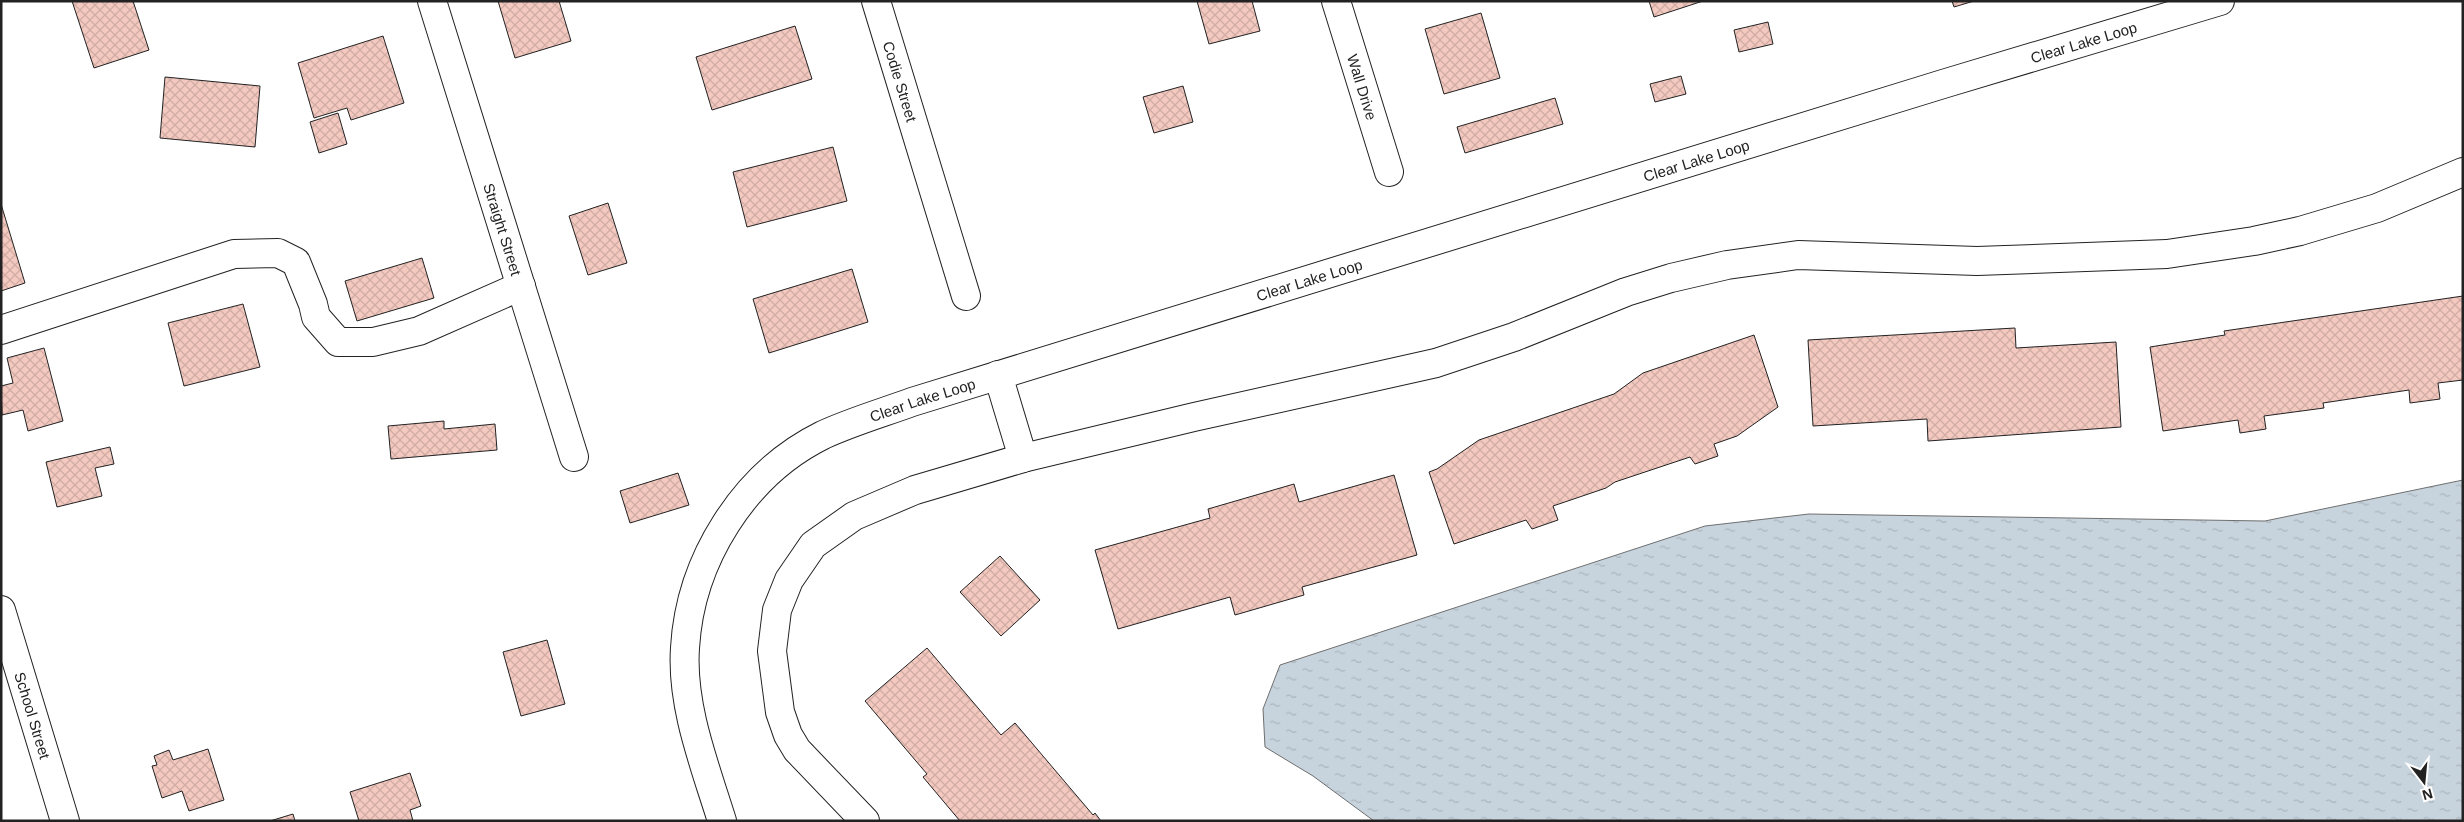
<svg xmlns="http://www.w3.org/2000/svg" width="2464" height="822" font-family="Arial,sans-serif">
	<style>
		.water { fill: url(#water-ripples); stroke: #6f6f6f }
		.building { fill: url(#building-cross-hatch); stroke: #222 }
		.lines { fill: none; stroke-linecap: round; stroke-linejoin: round }
		.minor-casing { stroke: #222; stroke-width: 30 }
		.minor { stroke: #fff; stroke-width: 28 }
		.labels { text-anchor: middle; dominant-baseline: central; stroke-width: 4; stroke-linejoin: round; paint-order: stroke }
		.street-label { font-size: 15px; fill: #222; stroke: #fff }
	</style>
	<defs>
		<pattern id="water-ripples" width="26" height="14" patternUnits="userSpaceOnUse" patternTransform="scale(1.25)"><rect width="26" height="14" fill="#c7d3dd"/><path d="M2 4q2-2 4 0t4 0M15 11q2-2 4 0t4 0" fill="none" stroke="#abb5bd"/></pattern>
		<pattern id="building-cross-hatch" width="8" height="8" patternUnits="userSpaceOnUse" patternTransform="scale(1.25)"><rect width="8" height="8" fill="#f3c9c0"/><path d="M0 0l8 8M0 8l8-8" fill="none" stroke="#d0aca5"/></pattern>
	</defs>
	<rect width="100%" height="100%" fill="#fff"/>
	<path class="water" d="M 2463,480 L 2463,821 L 1374,821 L 1313,776 L 1265,747 L 1263,709 L 1280,665 L 1705,526 L 1809,514 L 2265,521 Z"/>
	<g class="building">
		<path d="M 72,1 L 133,1 L 149,50 L 94,68 Z"/>
		<path d="M 498,1 L 559,1 L 571,41 L 515,58 Z"/>
		<path d="M 1197,1 L 1252,1 L 1260,31 L 1209,44 Z"/>
		<path d="M 1649,1 L 1703,1 L 1654,17 Z"/>
		<path d="M 1952,1 L 1974,1 L 1954,7 Z"/>
		<path d="M 1481,13 L 1500,78 L 1444,94 L 1425,29 Z"/>
		<path d="M 1768,22 L 1773,44 L 1739,52 L 1734,30 Z"/>
		<path d="M 795,26 L 812,79 L 712,110 L 696,57 Z"/>
		<path d="M 383,36 L 404,103 L 351,120 L 347,108 L 314,118 L 298,63 Z"/>
		<path d="M 1681,76 L 1686,94 L 1655,102 L 1650,84 Z"/>
		<path d="M 165,77 L 260,86 L 255,147 L 160,138 Z"/>
		<path d="M 1183,86 L 1193,122 L 1154,133 L 1143,97 Z"/>
		<path d="M 1555,98 L 1563,124 L 1465,153 L 1457,127 Z"/>
		<path d="M 338,113 L 347,144 L 319,153 L 310,122 Z"/>
		<path d="M 833,147 L 847,201 L 747,227 L 733,172 Z"/>
		<path d="M 608,203 L 627,263 L 588,275 L 569,216 Z"/>
		<path d="M 1,204 L 25,283 L 1,291 Z"/>
		<path d="M 422,258 L 434,298 L 357,321 L 345,281 Z"/>
		<path d="M 852,269 L 868,322 L 769,353 L 753,299 Z"/>
		<path d="M 2463,296 L 2463,380 L 2438,383 L 2440,399 L 2410,403 L 2409,390 L 2323,403 L 2324,408 L 2264,416 L 2266,429 L 2240,433 L 2238,420 L 2163,431 L 2150,347 L 2225,335 L 2224,331 Z"/>
		<path d="M 243,304 L 260,367 L 184,386 L 168,323 Z"/>
		<path d="M 2015,328 L 2016,348 L 2116,342 L 2121,427 L 1928,441 L 1927,419 L 1813,426 L 1808,340 Z"/>
		<path d="M 1754,335 L 1778,407 L 1737,436 L 1714,444 L 1718,456 L 1695,464 L 1690,457 L 1615,482 L 1606,488 L 1553,506 L 1558,520 L 1532,529 L 1526,520 L 1454,544 L 1429,472 L 1437,469 L 1479,440 L 1614,394 L 1643,373 Z"/>
		<path d="M 44,348 L 63,421 L 28,431 L 23,410 L 2,415 L 1,386 L 13,383 L 7,358 Z"/>
		<path d="M 444,421 L 444,429 L 495,424 L 497,450 L 391,459 L 388,426 Z"/>
		<path d="M 110,447 L 114,464 L 95,468 L 102,496 L 57,507 L 46,462 Z"/>
		<path d="M 678,473 L 689,505 L 630,523 L 620,491 Z"/>
		<path d="M 1394,475 L 1417,555 L 1302,587 L 1304,595 L 1235,615 L 1230,597 L 1118,629 L 1095,550 L 1210,518 L 1208,509 L 1294,484 L 1299,502 Z"/>
		<path d="M 1000,556 L 1040,600 L 1001,636 L 960,592 Z"/>
		<path d="M 547,640 L 565,704 L 521,716 L 503,652 Z"/>
		<path d="M 927,648 L 1001,735 L 1015,723 L 1093,815 L 1095,813 L 1101,821 L 960,821 L 923,777 L 927,774 L 865,701 Z"/>
		<path d="M 208,749 L 224,800 L 189,811 L 182,791 L 162,798 L 152,766 L 157,765 L 154,756 L 169,750 L 173,760 Z"/>
		<path d="M 410,773 L 421,806 L 410,810 L 413,821 L 359,821 L 350,792 Z"/>
		<path d="M 293,814 L 295,821 L 270,821 Z"/>
	</g>
	<g class="lines">
		<defs>
			<g id="minor">
				<path id="s1" d="M 432,1 L 574,457"/>
				<path id="s2" d="M 876,1 L 966,296"/>
				<path id="s3" d="M 1336,1 L 1389,172"/>
				<path d="M 1,330 L 234,254 L 278,253 L 296,262 L 313,304 L 316,317 L 338,342 L 373,342 L 419,331 L 521,286"/>
				<path d="M 998,375 L 1023,458"/>
				<path id="s4" d="M 1,610 L 65,821"/>
				<path id="s5" d="M 722,821 C 705,766 681,706 685,648 C 690,560 744,474 823,435 C 851,422 882,413 912,402 L 1943,84 L 2220,1"/>
				<path d="M 865,821 L 797,750 L 788,735 L 780,712 L 772,651 L 777,610 L 789,580 L 813,545 L 854,516 L 915,490 L 1023,458 L 1194,417 L 1436,363 L 1514,337 L 1626,292 L 1671,278 L 1727,265 L 1798,255 L 1977,261 L 2167,254 L 2254,241 L 2300,231 L 2377,208 L 2463,172"/>
			</g>
		</defs>
		<use href="#minor" class="minor-casing"/>
		<use href="#minor" class="minor"/>
	</g>
	<g class="labels">
		<g class="street-label">
			<text stroke="none"><textPath href="#s5" startOffset="1764">Clear Lake Loop</textPath></text>
			<text stroke="none"><textPath href="#s2" startOffset="84">Codie Street</textPath></text>
			<text stroke="none"><textPath href="#s3" startOffset="90">Wall Drive</textPath></text>
			<text stroke="none"><textPath href="#s5" startOffset="1359">Clear Lake Loop</textPath></text>
			<text stroke="none"><textPath href="#s1" startOffset="239">Straight Street</textPath></text>
			<text stroke="none"><textPath href="#s5" startOffset="954">Clear Lake Loop</textPath></text>
			<text stroke="none"><textPath href="#s5" startOffset="549">Clear Lake Loop</textPath></text>
			<text stroke="none"><textPath href="#s4" startOffset="110">School Street</textPath></text>
		</g>
	</g>
	<rect width="2464" height="822" fill="none" stroke="#222222" stroke-width="5"/>
	<g transform="translate(2424 782) rotate(164)" stroke="#ffffff" stroke-width="4" paint-order="stroke">
	<path d="M0-4L9 19L0 12L-9 19Z" fill="#222222"/>
	<text y="-8" font-size="14" font-weight="bold" text-anchor="middle" fill="#222222">N</text>
	</g>
</svg>
